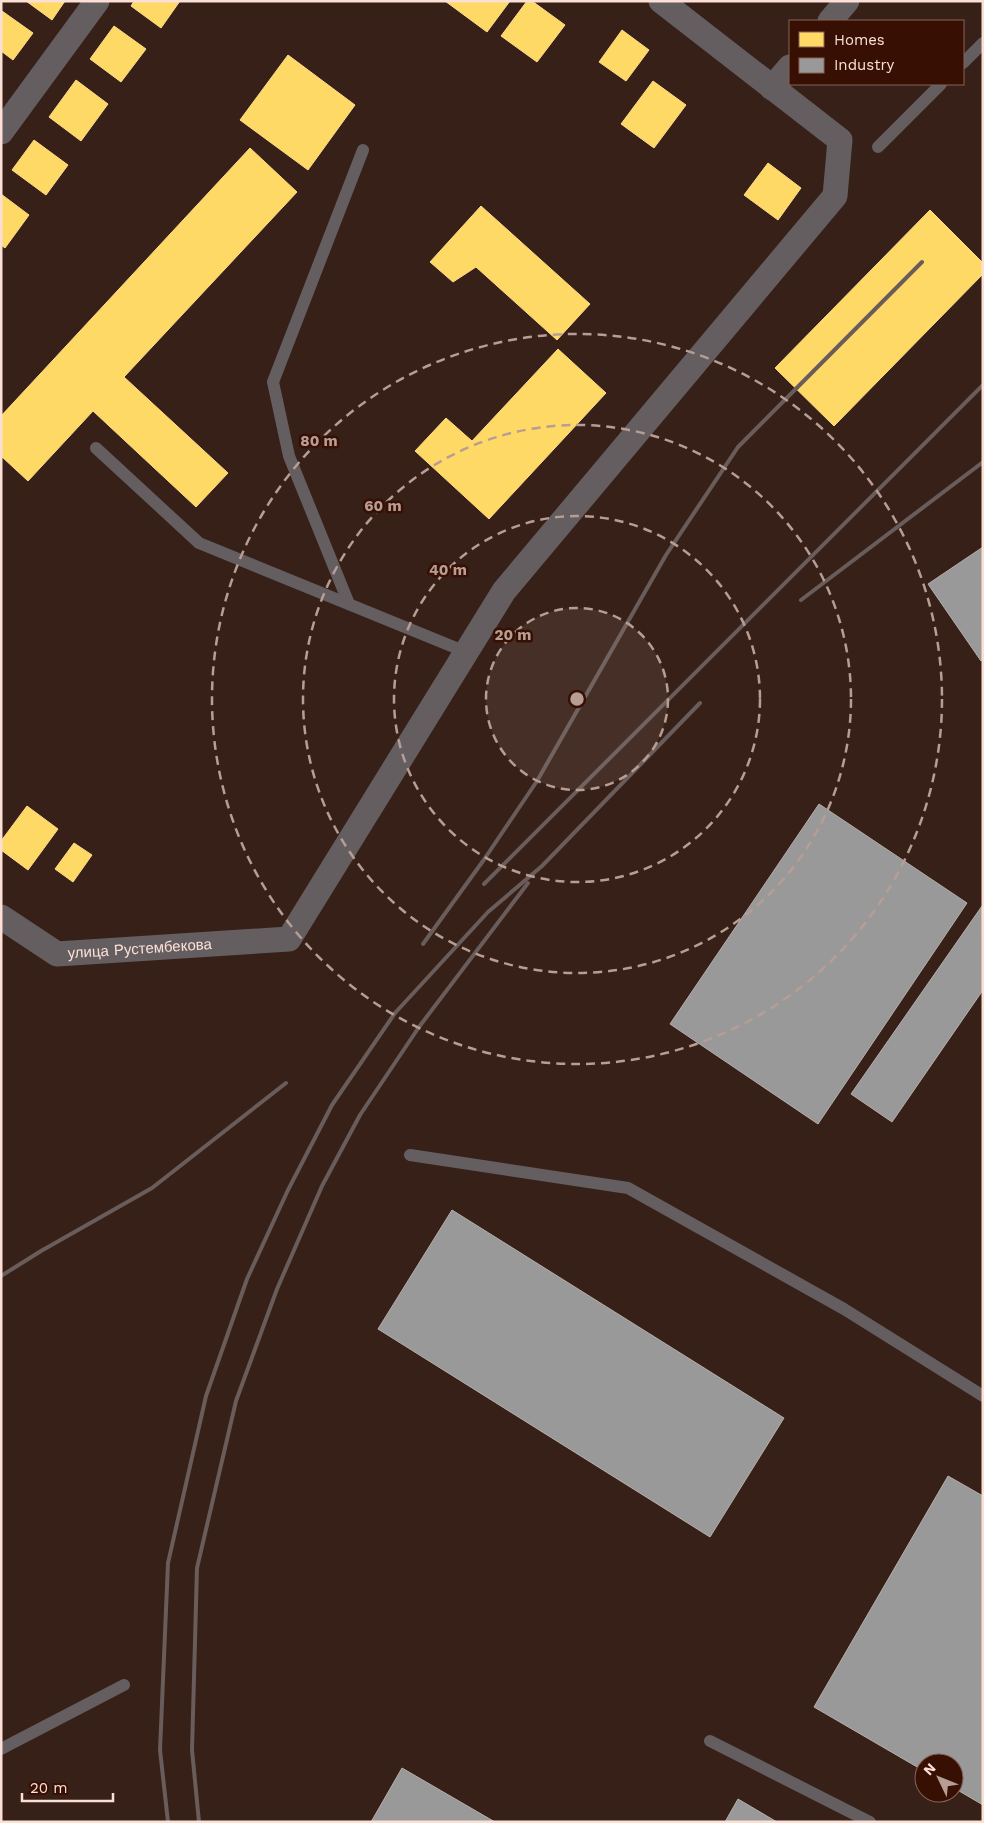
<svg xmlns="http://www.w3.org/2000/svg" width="984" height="1823" font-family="'Work Sans',sans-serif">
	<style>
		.homes { fill: #ffd966; stroke: #fedb88 }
		.industry { fill: #999; stroke: #b7aeab }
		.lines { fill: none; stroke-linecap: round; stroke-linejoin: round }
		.service { stroke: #645e61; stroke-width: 12 }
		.minor { stroke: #645e61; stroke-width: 25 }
		.rail { stroke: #695c5a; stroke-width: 4 }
		.ring { fill: none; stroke: #b79d94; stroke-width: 2.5; stroke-dasharray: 9 6 }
		.labels { text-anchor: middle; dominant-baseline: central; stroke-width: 5; stroke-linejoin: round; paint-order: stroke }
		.street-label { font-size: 15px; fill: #fce0d6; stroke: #371003 }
		.centre { fill: #b79d94; stroke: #371003; stroke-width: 2.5 }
		.ring-label { font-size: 15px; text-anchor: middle; font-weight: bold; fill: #b79d94; stroke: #371003; stroke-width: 5; stroke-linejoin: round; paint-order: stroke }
	</style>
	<rect width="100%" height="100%" fill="#362018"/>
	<g class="homes">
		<path d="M 26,1 L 65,1 L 52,20 Z"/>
		<path d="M 134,1 L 180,1 L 161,28 L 131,6 Z"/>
		<path d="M 445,1 L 510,1 L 487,32 Z"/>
		<path d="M 527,1 L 532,1 L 565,25 L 537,62 L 501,36 Z"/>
		<path d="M 2,11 L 33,33 L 13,60 L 1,51 Z"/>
		<path d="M 114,26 L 146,49 L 121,82 L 90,59 Z"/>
		<path d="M 622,30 L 649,50 L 626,81 L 599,62 Z"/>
		<path d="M 288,55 L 355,105 L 308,170 L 240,120 Z"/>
		<path d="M 76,80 L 108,104 L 81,141 L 49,117 Z"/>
		<path d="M 653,81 L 686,105 L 654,148 L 621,124 Z"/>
		<path d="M 34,140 L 68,165 L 46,195 L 12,170 Z"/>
		<path d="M 250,148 L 297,192 L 124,377 L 228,473 L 196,507 L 93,411 L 28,481 L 1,456 L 1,416 Z"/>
		<path d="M 768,163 L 801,188 L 778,220 L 744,195 Z"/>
		<path d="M 1,194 L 29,215 L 5,248 L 1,245 Z"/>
		<path d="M 481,206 L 590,304 L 557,340 L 476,267 L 453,282 L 430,262 Z"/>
		<path d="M 930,210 L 983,263 L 983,274 L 834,426 L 775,368 Z"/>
		<path d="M 558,349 L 606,393 L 489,519 L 415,451 L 446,418 L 472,441 Z"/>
		<path d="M 27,806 L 58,829 L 28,870 L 1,850 L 1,841 Z"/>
		<path d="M 74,843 L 92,855 L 73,882 L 55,869 Z"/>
	</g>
	<g class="industry">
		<path d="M 983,547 L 983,659 L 981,661 L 928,584 Z"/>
		<path d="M 819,804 L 967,903 L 818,1124 L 670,1024 Z"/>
		<path d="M 982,906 L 983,990 L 892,1122 L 851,1094 Z"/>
		<path d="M 452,1210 L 784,1418 L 710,1537 L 378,1329 Z"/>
		<path d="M 948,1476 L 983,1496 L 983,1805 L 954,1788 L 954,1763 L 924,1763 L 924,1771 L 814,1707 Z"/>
		<path d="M 402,1768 L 495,1822 L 371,1822 Z"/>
		<path d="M 738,1799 L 777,1822 L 725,1822 Z"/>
	</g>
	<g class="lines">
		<g class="service">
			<path d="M 963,63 L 983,43"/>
			<path d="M 878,147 L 941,84"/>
			<path d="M 96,448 L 199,543 L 466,652"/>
			<path d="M 349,604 L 289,456 L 273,382 L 363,150"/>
			<path d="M 410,1155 L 628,1188 L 844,1309 L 983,1396"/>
			<path d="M 710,1741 L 870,1822"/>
			<path d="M 1,1749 L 124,1685"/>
		</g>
		<g class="minor">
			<path d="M 830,21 L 847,1"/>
			<path d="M 772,88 L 790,67"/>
			<path d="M 1,132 L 97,1"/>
			<path id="s1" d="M 1,917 L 57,954 L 289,939 L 504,591 L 835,196 L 840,140 L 661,1"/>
		</g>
		<g class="rail">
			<path d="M 801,600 L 983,462"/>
			<path d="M 484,884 L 983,385"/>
			<path d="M 423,944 L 483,861 L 537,781 L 666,555 L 738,447 L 922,262"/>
			<path d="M 1,1276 L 41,1251 L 152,1188 L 286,1083"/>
			<path d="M 168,1822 L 160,1750 L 168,1563 L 206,1396 L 247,1279 L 288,1190 L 332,1105 L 395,1013 L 488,912 L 542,866 L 700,703"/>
			<path d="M 199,1822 L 192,1750 L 197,1568 L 236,1401 L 277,1289 L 322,1186 L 360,1115 L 419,1027 L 528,883"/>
		</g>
	</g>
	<circle cx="577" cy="699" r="91" fill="#b79d94" fill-opacity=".12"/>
	<g class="ring">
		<circle cx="577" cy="699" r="91"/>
		<circle cx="577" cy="699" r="183"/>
		<circle cx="577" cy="699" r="274"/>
		<circle cx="577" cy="699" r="365"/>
	</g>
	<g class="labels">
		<g class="street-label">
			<text stroke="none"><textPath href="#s1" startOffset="150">улица Рустембекова</textPath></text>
		</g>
	</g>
	<circle cx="577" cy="699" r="8" class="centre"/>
	<g class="ring-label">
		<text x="319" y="446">80 m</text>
		<text x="383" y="511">60 m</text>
		<text x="448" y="575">40 m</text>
		<text x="513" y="640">20 m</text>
	</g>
	<rect width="984" height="1823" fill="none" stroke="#fce0d6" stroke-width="5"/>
	<rect x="789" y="20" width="175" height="65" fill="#371003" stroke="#866357"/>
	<rect x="799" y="32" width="25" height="15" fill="#ffd966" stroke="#866357"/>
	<text x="834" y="45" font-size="15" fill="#fce0d6">Homes</text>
	<rect x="799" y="58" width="25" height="15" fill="#999999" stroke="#866357"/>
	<text x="834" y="70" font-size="15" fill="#fce0d6">Industry</text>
	<g transform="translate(939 1778) rotate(313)"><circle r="24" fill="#371003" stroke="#866357"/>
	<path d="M0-4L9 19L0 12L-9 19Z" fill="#b79d94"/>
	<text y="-8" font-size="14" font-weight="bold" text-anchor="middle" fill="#fce0d6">N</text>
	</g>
	<path d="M22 1793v8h91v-8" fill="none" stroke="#fce0d6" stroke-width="2.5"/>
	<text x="30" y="1793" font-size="15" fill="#fce0d6" stroke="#371003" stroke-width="4" paint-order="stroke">20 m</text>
</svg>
